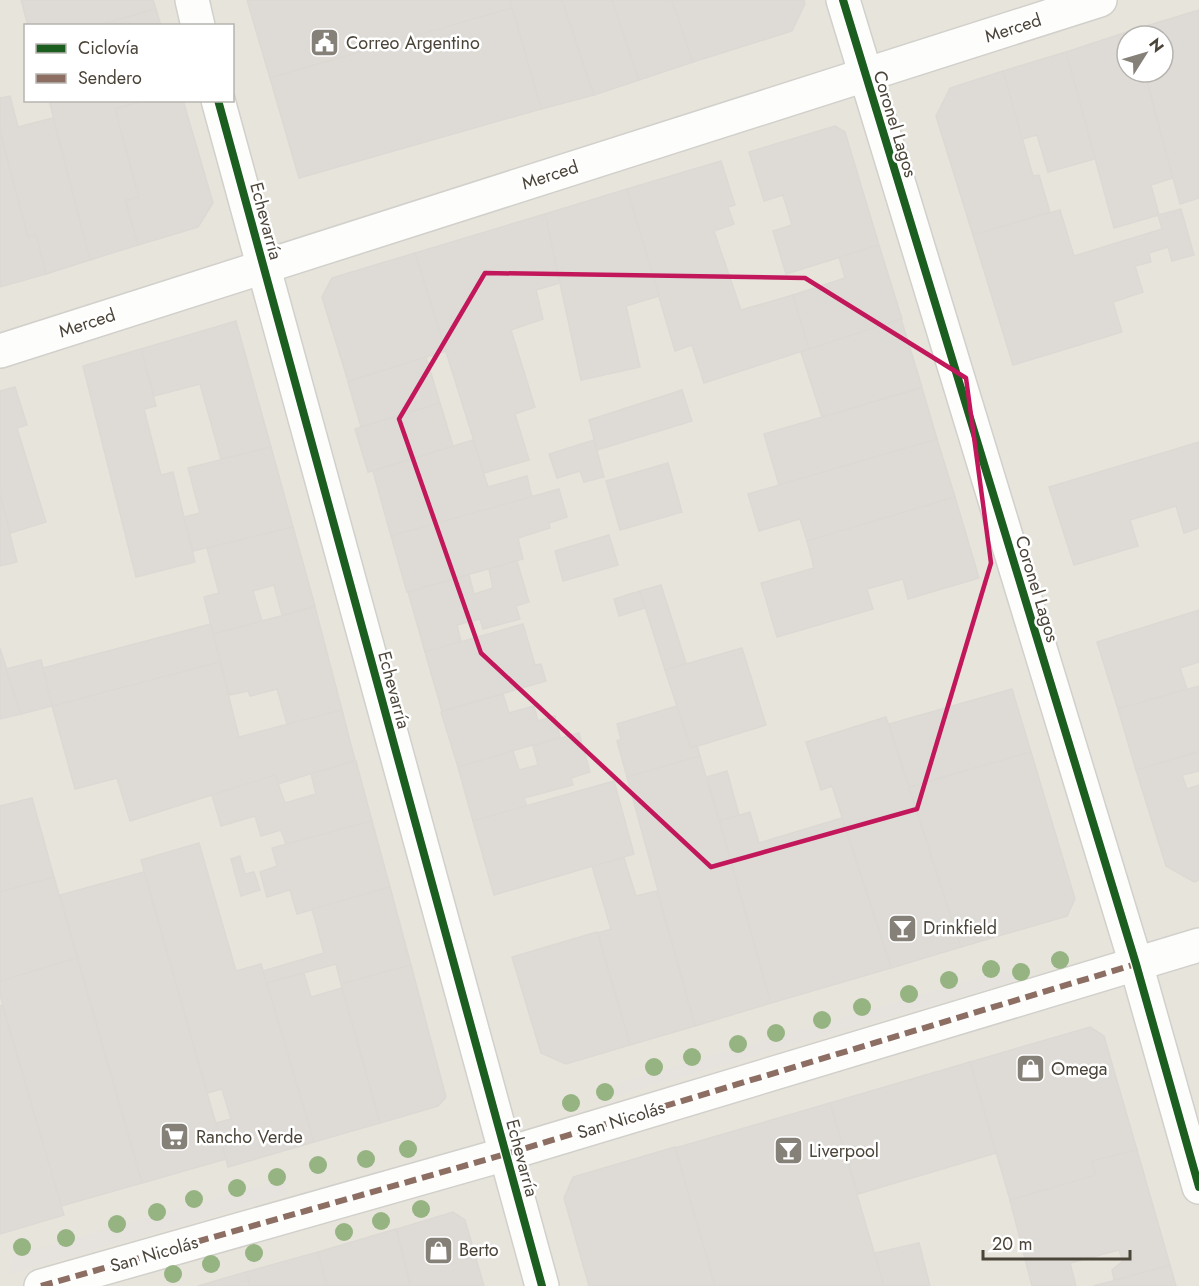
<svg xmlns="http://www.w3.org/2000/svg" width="1199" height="1286" font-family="Jost,sans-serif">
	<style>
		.residential { fill: #e7e4dc; fill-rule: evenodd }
		.parking { fill: #e6e3df }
		.building { fill: #dedbd6; stroke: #dcd9d4; stroke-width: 1.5 }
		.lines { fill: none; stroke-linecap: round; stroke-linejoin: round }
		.minor-casing { stroke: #d2d0cb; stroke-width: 36 }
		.minor { stroke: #fdfdfc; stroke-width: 33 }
		.quiet { stroke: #8d6e63; stroke-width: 6; stroke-dasharray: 12 6; stroke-linecap: butt }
		.cycleway-casing { stroke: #fff; stroke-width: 11 }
		.cycleway { stroke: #1b5e20; stroke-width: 8 }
		.tree { fill: #96b382 }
		.marked { fill: none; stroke: #c2185b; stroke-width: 4.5; stroke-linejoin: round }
		.labels { text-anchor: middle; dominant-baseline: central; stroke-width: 5; stroke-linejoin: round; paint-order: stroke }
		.street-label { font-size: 18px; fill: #4b4439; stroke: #fff }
		.poi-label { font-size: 18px; fill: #4b4439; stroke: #fff; text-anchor: start }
	</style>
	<rect width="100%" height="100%" fill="#f4f2ee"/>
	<path class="residential" d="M 0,0 L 1199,0 L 1199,1286 L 0,1286 ZM 26,26 L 232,26 L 232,100 L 26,100 ZM 1127,36 L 1163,36 L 1163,72 L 1127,72 Z"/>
	<g class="parking">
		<path d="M 1005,970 L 1024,978 L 609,1098 L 619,1083 Z"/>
		<path d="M 284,1179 L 288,1194 L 8,1274 L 13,1256 Z"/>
	</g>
	<g class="building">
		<path d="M 21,0 L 153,0 L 156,9 L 95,26 L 28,26 Z"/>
		<path d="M 247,0 L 510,0 L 512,8 L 270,78 Z"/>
		<path d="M 510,0 L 562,0 L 594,95 L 541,109 Z"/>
		<path d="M 562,0 L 612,0 L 639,80 L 594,95 Z"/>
		<path d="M 612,0 L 672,0 L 693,62 L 639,80 Z"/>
		<path d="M 672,0 L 804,0 L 805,4 L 792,31 L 693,62 Z"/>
		<path d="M 512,8 L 541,109 L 299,178 L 270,78 Z"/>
		<path d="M 156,9 L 161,26 L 96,26 Z"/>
		<path d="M 1199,10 L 1199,198 L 1180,204 L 1145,72 L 1163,72 L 1163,36 L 1135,36 L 1133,30 Z"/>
		<path d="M 1133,30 L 1135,36 L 1127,36 L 1127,72 L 1144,72 L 1173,178 L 1151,185 L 1159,215 L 1114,228 L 1066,52 Z"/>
		<path d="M 1066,52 L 1095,159 L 1048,172 L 1037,135 L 1022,139 L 1003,71 Z"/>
		<path d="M 1003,71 L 1033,176 L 1039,175 L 1050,212 L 973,235 L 936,116 L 950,88 Z"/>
		<path d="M 10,96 L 18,127 L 53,118 L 90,260 L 46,274 L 36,235 L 28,237 L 0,130 L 0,98 Z"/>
		<path d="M 49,100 L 148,100 L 115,109 L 139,197 L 125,200 L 138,245 L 90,260 Z"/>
		<path d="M 148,100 L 183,100 L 213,203 L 198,227 L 138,245 L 126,201 L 139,197 L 115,109 Z"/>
		<path d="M 835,126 L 845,132 L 879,245 L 786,274 L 773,231 L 792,225 L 783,195 L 764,201 L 749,152 Z"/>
		<path d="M 0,134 L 28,237 L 36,235 L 46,274 L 0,287 Z"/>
		<path d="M 721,161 L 735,205 L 728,207 L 734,224 L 714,231 L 741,310 L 793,295 L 809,349 L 704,383 L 692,345 L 675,351 L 627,189 Z"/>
		<path d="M 627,189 L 659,296 L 626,306 L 640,367 L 581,380 L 545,214 Z"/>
		<path d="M 1181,209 L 1194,255 L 1172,261 L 1168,247 L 1149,253 L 1151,262 L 1135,266 L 1143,292 L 1113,302 L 1122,332 L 1013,365 L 973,235 L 1060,210 L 1074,256 L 1162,229 L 1158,215 Z"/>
		<path d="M 545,214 L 560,283 L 536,290 L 543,319 L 511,330 L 535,407 L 515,414 L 529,460 L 484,473 L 415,253 Z"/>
		<path d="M 879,245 L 902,319 L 809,349 L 793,295 L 845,278 L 839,257 Z"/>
		<path d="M 415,253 L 446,351 L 348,381 L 322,297 L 332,278 Z"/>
		<path d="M 901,319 L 922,387 L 822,417 L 801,352 Z"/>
		<path d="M 236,321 L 271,447 L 221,459 L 200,384 L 154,396 L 141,349 Z"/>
		<path d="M 141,349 L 156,406 L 144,409 L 161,475 L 173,472 L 195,562 L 136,577 L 83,366 Z"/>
		<path d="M 426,357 L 440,403 L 361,427 L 348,382 Z"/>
		<path d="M 15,387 L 27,425 L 17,428 L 46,522 L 10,533 L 0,493 L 0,391 Z"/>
		<path d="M 922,388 L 937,439 L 779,485 L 764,434 Z"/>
		<path d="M 682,390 L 692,421 L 597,450 L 589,420 Z"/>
		<path d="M 440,403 L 453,446 L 368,472 L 355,429 Z"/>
		<path d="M 937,439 L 955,497 L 807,541 L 800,519 L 759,531 L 748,494 Z"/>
		<path d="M 473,440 L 488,487 L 527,476 L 532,497 L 391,536 L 373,471 Z"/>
		<path d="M 594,440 L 604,477 L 584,482 L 580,471 L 557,478 L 549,454 Z"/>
		<path d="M 1199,442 L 1199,528 L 1184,533 L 1176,506 L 1130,520 L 1138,546 L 1074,565 L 1049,487 Z"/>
		<path d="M 271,447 L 293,527 L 193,551 L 184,517 L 200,513 L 188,468 Z"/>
		<path d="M 668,463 L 682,512 L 620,530 L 606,481 Z"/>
		<path d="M 559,489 L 567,517 L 549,523 L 550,528 L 518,538 L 523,559 L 407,592 L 391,536 Z"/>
		<path d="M 0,494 L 17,562 L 0,566 Z"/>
		<path d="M 955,497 L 979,578 L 908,599 L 903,579 L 867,589 L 873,609 L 777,637 L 761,583 L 814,568 L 807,541 Z"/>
		<path d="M 293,527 L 315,606 L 282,615 L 274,585 L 253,591 L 262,621 L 213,634 L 204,597 L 219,593 L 207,548 Z"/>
		<path d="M 609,535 L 618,565 L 563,581 L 555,551 Z"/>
		<path d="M 517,561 L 529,602 L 516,606 L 520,619 L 483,629 L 480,619 L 457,625 L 461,642 L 425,652 L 408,592 L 469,575 L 474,594 L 493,588 L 489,569 Z"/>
		<path d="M 661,585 L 686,663 L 665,670 L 640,591 Z"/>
		<path d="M 640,591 L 645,608 L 619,616 L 614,599 Z"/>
		<path d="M 315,607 L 342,710 L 287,724 L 277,689 L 250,696 L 248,691 L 229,695 L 213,634 Z"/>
		<path d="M 1199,610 L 1199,662 L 1180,668 L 1187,689 L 1118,709 L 1097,642 Z"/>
		<path d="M 211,624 L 220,662 L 52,706 L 43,668 Z"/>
		<path d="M 523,624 L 535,665 L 541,664 L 546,681 L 442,711 L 425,652 Z"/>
		<path d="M 0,648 L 21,714 L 0,719 Z"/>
		<path d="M 742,648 L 766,725 L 691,748 L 665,670 Z"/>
		<path d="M 41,660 L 52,706 L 21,714 L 6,669 Z"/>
		<path d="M 220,662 L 239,737 L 342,710 L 355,760 L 278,784 L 275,775 L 130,821 L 117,778 L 75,789 L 52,706 Z"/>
		<path d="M 1199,686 L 1199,751 L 1136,770 L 1118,709 Z"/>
		<path d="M 1012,689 L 1031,752 L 909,787 L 889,724 Z"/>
		<path d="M 503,694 L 509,713 L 534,706 L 538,721 L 555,716 L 560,737 L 458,767 L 441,712 Z"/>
		<path d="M 677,706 L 691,748 L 697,745 L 700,756 L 627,777 L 617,741 L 621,739 L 617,724 Z"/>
		<path d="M 886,717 L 961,947 L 891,968 L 832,786 L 821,790 L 806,742 Z"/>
		<path d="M 579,733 L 590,772 L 571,778 L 573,785 L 524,798 L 527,806 L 473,821 L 458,767 L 513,751 L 519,770 L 538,765 L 533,746 Z"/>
		<path d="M 1031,752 L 1075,899 L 1067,916 L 961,947 L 909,787 Z"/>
		<path d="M 1199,752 L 1199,771 L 1182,775 L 1187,789 L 1199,785 L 1199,880 L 1194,882 L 1166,866 L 1136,770 Z"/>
		<path d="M 700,756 L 771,1003 L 695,1026 L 627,777 Z"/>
		<path d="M 356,761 L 372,821 L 286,844 L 281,830 L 261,836 L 255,816 L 221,826 L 212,795 L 275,775 L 285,803 L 316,794 L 311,774 Z"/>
		<path d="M 727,771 L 739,815 L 720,821 L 707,777 Z"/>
		<path d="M 614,781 L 634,854 L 494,895 L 473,821 Z"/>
		<path d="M 32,798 L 54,877 L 0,892 L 0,806 Z"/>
		<path d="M 750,812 L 759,843 L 842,818 L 891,968 L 771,1003 L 720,821 Z"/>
		<path d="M 372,821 L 390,887 L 297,914 L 290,890 L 267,897 L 260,872 L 277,866 L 272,848 Z"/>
		<path d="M 199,843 L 236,971 L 261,964 L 314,1142 L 228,1167 L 216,1123 L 231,1119 L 222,1089 L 207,1093 L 141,860 Z"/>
		<path d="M 240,856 L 245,874 L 254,872 L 260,890 L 241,896 L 231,859 Z"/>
		<path d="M 624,858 L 636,896 L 657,891 L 695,1026 L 630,1045 L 598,933 L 611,929 L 592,866 Z"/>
		<path d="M 144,872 L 226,1159 L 142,1183 L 60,895 Z"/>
		<path d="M 54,877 L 77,958 L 0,981 L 0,892 Z"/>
		<path d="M 390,887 L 411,965 L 341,984 L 336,964 L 267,983 L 263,971 L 324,953 L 312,909 Z"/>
		<path d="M 597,932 L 630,1045 L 566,1064 L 541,1053 L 512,957 Z"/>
		<path d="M 77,958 L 142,1183 L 61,1206 L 0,995 L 0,981 Z"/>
		<path d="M 411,965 L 446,1097 L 438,1106 L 380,1123 L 341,984 Z"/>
		<path d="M 304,973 L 311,997 L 342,988 L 380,1123 L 314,1142 L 267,983 Z"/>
		<path d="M 2,1005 L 64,1215 L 0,1234 L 0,1006 Z"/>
		<path d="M 1090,1027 L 1104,1036 L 1137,1150 L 1092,1161 L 1096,1175 L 1010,1200 L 970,1062 Z"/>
		<path d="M 970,1062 L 996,1153 L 858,1194 L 830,1103 Z"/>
		<path d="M 830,1103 L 884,1286 L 715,1286 L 675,1148 Z"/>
		<path d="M 675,1147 L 715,1286 L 589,1286 L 564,1198 L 573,1177 Z"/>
		<path d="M 1137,1150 L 1170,1265 L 1114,1280 L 1112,1270 L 1123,1261 L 1119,1250 L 1070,1263 L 1076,1286 L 1032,1286 L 1010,1200 L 1096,1175 L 1092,1161 Z"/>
		<path d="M 453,1212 L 465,1220 L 484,1286 L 411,1286 L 397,1229 Z"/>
		<path d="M 396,1229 L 410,1286 L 327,1286 L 318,1252 Z"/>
		<path d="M 919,1243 L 930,1286 L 884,1286 L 875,1253 Z"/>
		<path d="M 318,1252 L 327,1286 L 250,1286 L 246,1272 Z"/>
		<path d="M 1170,1265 L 1176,1286 L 1093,1286 L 1113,1281 Z"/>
		<path d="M 246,1272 L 250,1286 L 198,1286 Z"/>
	</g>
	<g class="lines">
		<defs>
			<g id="minor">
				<path d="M 192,0 L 198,26"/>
				<path d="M 843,0 L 1136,964 L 1199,1187"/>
				<path d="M 218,100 L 542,1286"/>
				<path d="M 0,351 L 1100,0"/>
				<path d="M 41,1286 L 506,1154 L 1199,945"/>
			</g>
		</defs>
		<use href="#minor" class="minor-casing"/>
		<use href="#minor" class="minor"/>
		<path class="quiet" d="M 41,1286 L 506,1154 L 1136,964"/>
		<defs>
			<g id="cycleway">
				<path d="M 843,0 L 1136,964 L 1199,1187"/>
				<path d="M 218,100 L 542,1286"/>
			</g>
		</defs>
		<use href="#cycleway" class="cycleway-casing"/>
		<use href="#cycleway" class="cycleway"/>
	</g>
	<g class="tree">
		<circle cx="1060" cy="960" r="9"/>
		<circle cx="991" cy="969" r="9"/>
		<circle cx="1021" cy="972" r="9"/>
		<circle cx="949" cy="980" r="9"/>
		<circle cx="909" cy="994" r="9"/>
		<circle cx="862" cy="1007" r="9"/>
		<circle cx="822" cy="1020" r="9"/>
		<circle cx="776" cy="1033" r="9"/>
		<circle cx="738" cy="1044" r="9"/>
		<circle cx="692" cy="1057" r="9"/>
		<circle cx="654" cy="1067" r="9"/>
		<circle cx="605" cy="1092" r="9"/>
		<circle cx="571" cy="1103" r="9"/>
		<circle cx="408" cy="1149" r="9"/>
		<circle cx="366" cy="1159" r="9"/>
		<circle cx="318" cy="1165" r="9"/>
		<circle cx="277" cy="1177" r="9"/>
		<circle cx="237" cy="1188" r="9"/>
		<circle cx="194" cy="1199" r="9"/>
		<circle cx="421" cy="1209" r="9"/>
		<circle cx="157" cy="1212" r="9"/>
		<circle cx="381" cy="1221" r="9"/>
		<circle cx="117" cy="1224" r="9"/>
		<circle cx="344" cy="1232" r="9"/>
		<circle cx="66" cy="1238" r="9"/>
		<circle cx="22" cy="1247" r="9"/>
		<circle cx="254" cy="1253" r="9"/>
		<circle cx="211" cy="1264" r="9"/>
		<circle cx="173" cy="1274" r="9"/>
	</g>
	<path class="marked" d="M 485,273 L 805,278 L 966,378 L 991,563 L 917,809 L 711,867 L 481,653 L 399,419 Z"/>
	<defs>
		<symbol id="civic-square" viewBox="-11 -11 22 22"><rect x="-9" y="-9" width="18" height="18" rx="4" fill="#868178" stroke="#fff"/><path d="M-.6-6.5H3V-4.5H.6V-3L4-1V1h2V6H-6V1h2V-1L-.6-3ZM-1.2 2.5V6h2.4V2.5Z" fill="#fff"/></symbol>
		<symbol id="bar-square" viewBox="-11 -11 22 22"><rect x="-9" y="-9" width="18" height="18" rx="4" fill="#868178" stroke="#fff"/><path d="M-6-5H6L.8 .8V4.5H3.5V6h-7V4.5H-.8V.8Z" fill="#fff"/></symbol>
		<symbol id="shop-square" viewBox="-11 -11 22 22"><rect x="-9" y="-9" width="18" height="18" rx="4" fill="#868178" stroke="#fff"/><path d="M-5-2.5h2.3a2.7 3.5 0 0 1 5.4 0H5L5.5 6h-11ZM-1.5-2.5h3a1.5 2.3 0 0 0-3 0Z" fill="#fff"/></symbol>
		<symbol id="supermarket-square" viewBox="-11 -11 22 22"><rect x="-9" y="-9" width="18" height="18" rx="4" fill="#868178" stroke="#fff"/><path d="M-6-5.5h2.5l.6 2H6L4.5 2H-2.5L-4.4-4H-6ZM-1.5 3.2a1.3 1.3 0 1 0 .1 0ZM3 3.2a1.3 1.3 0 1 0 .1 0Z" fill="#fff"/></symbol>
	</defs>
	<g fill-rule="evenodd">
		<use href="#civic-square" x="308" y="26" width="33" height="33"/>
		<use href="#bar-square" x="886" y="912" width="33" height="33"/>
		<use href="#shop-square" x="1014" y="1052" width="33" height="33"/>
		<use href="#supermarket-square" x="158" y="1120" width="33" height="33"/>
		<use href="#bar-square" x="772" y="1134" width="33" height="33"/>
		<use href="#shop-square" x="422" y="1234" width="33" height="33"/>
	</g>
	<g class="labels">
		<g class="street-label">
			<text transform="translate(1013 28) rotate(-18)">Merced</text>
			<text transform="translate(895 124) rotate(73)">Coronel Lagos</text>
			<text transform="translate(550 175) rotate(-18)">Merced</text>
			<text transform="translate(266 221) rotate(75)">Echevarría</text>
			<text transform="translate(87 323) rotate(-18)">Merced</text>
			<text transform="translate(1037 589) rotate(73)">Coronel Lagos</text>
			<text transform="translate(394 690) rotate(75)">Echevarría</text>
			<text transform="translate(621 1120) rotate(-17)">San Nicolás</text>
			<text transform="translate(522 1158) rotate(75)">Echevarría</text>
			<text transform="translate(154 1254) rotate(-16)">San Nicolás</text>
		</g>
		<g class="poi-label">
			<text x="346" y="43">Correo Argentino</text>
			<text x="923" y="928">Drinkfield</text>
			<text x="1051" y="1069">Omega</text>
			<text x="196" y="1137">Rancho Verde</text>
			<text x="809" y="1151">Liverpool</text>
			<text x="459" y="1250">Berto</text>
		</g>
	</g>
	<rect x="24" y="24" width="210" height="78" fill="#ffffff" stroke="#b7b4b0" stroke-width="1.5"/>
	<rect x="36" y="44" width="30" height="9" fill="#1b5e20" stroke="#b7b4b0" stroke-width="1.5"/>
	<text x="78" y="54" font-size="18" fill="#4b4439">Ciclovía</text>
	<rect x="36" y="74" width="30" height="9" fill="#8d6e63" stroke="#b7b4b0" stroke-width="1.5"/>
	<text x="78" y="84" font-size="18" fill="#4b4439">Sendero</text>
	<g transform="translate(1145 54) rotate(53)"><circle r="28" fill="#ffffff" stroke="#b7b4b0" stroke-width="1.5"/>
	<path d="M0-4.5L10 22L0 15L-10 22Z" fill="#868178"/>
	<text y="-9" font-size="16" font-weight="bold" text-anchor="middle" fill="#4b4439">N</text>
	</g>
	<path d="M983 1250v9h147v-9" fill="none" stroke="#4b4439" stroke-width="3"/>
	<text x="992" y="1250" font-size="18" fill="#4b4439" stroke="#ffffff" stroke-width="4.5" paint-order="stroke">20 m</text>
</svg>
